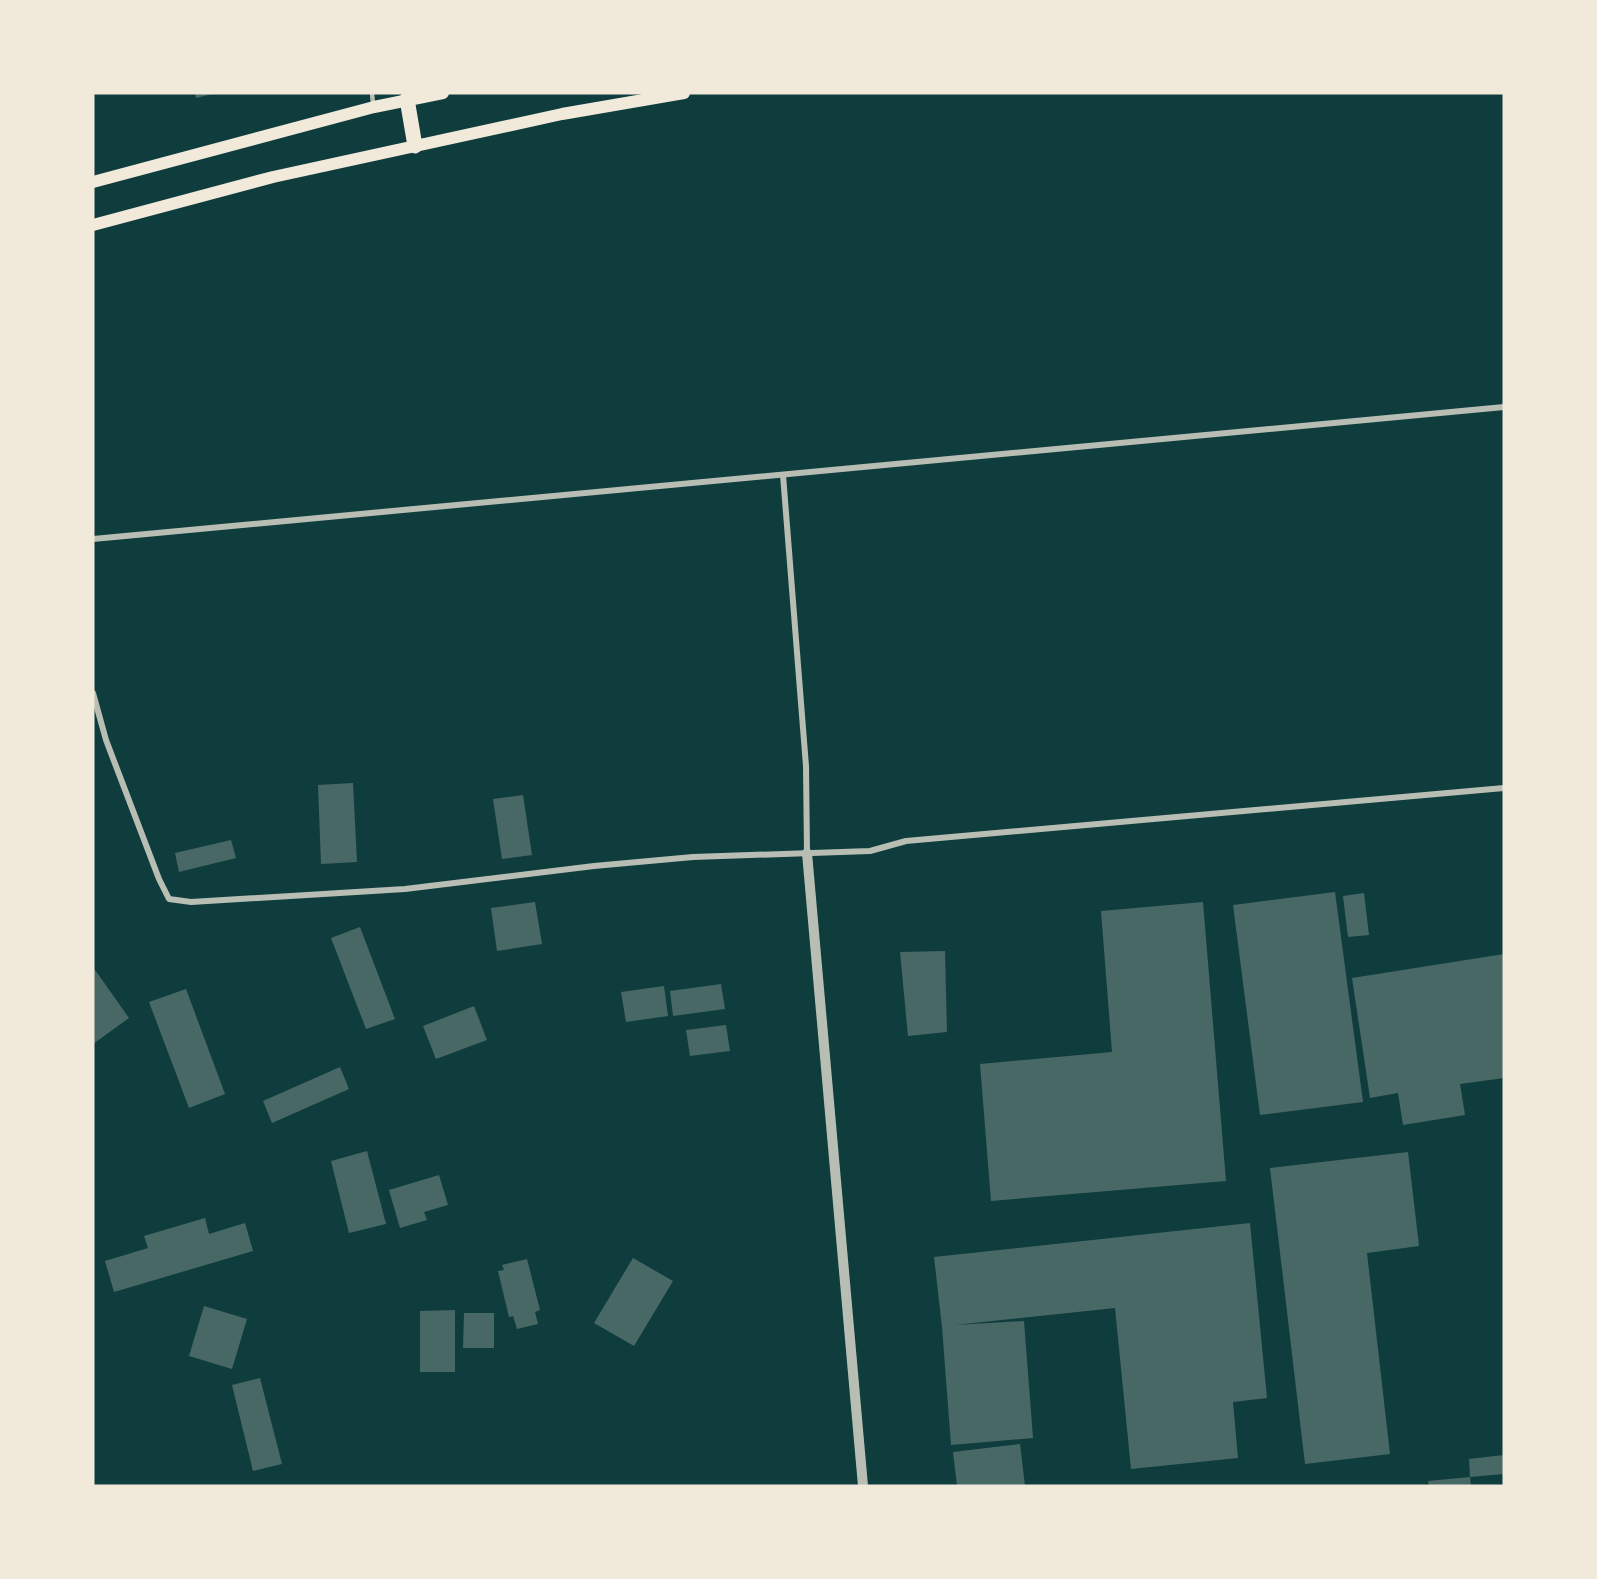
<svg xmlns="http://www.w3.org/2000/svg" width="1597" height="1579" font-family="Georgia,serif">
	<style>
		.building { fill: #486865 }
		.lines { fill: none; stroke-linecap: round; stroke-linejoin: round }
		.service { stroke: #b8beb3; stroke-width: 4.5 }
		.minor { stroke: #b8beb3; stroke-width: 6 }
		.tertiary { stroke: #b8beb3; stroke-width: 10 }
		.secondary { stroke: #f1e9da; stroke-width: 12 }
		.primary { stroke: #f1e9da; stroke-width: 15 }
	</style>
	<rect width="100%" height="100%" fill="#0f3d3e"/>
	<g class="building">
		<path d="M 195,93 L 212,93 L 212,94 L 196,98 Z"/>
		<path d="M 353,783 L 357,862 L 321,864 L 318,785 Z"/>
		<path d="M 523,795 L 532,855 L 502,859 L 493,799 Z"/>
		<path d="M 231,840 L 236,858 L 179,872 L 175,853 Z"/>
		<path d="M 1335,892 L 1363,1102 L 1260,1115 L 1233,905 Z"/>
		<path d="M 1364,893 L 1369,935 L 1348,937 L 1343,896 Z"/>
		<path d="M 535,902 L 542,944 L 497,951 L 491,908 Z"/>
		<path d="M 1203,902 L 1226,1181 L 991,1201 L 980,1064 L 1112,1052 L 1101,911 Z"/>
		<path d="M 360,927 L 395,1019 L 366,1029 L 331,938 Z"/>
		<path d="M 945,951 L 947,1032 L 908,1036 L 900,952 Z"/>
		<path d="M 1504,954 L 1504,1078 L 1460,1084 L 1465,1115 L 1403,1125 L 1398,1093 L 1370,1098 L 1352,978 Z"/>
		<path d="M 93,967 L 129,1018 L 93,1044 Z"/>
		<path d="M 721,984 L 725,1009 L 673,1016 L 670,991 Z"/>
		<path d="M 664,986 L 668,1016 L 626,1022 L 621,992 Z"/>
		<path d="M 186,989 L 225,1094 L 189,1108 L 149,1002 Z"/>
		<path d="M 474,1006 L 487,1040 L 436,1059 L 423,1026 Z"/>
		<path d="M 726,1025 L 730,1051 L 690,1056 L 686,1030 Z"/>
		<path d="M 340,1067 L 349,1089 L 272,1123 L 263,1101 Z"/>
		<path d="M 367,1151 L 386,1224 L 349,1233 L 331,1161 Z"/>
		<path d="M 1408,1152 L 1419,1246 L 1367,1253 L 1390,1454 L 1305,1464 L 1270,1168 Z"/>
		<path d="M 439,1175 L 448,1205 L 424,1212 L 427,1220 L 400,1228 L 389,1190 Z"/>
		<path d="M 205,1218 L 209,1234 L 245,1223 L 253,1251 L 114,1292 L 105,1261 L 148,1248 L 144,1236 Z"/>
		<path d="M 1250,1223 L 1267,1398 L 1233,1402 L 1238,1458 L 1131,1469 L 1115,1308 L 955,1325 L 1024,1321 L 1033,1438 L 951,1445 L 942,1327 L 934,1257 Z"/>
		<path d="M 633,1258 L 673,1281 L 634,1346 L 594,1323 Z"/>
		<path d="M 527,1259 L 540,1310 L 535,1312 L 538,1324 L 517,1329 L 513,1316 L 509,1317 L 498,1271 L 504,1270 L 502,1265 Z"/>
		<path d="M 204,1306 L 247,1319 L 232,1369 L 189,1356 Z"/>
		<path d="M 455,1310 L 455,1372 L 420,1372 L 420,1311 Z"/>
		<path d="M 464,1313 L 494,1313 L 494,1348 L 463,1348 Z"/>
		<path d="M 260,1378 L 282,1464 L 253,1471 L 232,1385 Z"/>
		<path d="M 1020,1444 L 1025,1486 L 957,1486 L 953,1452 Z"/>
		<path d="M 1504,1455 L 1504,1474 L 1470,1477 L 1469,1459 Z"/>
		<path d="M 1470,1477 L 1471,1486 L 1429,1486 L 1428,1481 Z"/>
	</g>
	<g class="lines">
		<path class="service" d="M 372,93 L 373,104"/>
		<g class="minor">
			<path d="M 783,475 L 806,766 L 807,853"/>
			<path d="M 93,539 L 1504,407"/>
			<path d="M 93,693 L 106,740 L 159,879 L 169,899 L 191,902 L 405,889 L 594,866 L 693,857 L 870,851 L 906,841 L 1504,788"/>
		</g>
		<path class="tertiary" d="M 807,853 L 863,1486"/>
		<g class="secondary">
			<path d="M 93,182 L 374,107 L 443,93"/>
			<path d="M 93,225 L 273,177 L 562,114 L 684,93"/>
		</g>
		<path class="primary" d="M 407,99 L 415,146"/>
	</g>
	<rect width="1597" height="1579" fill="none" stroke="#f1e9da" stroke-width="189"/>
</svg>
